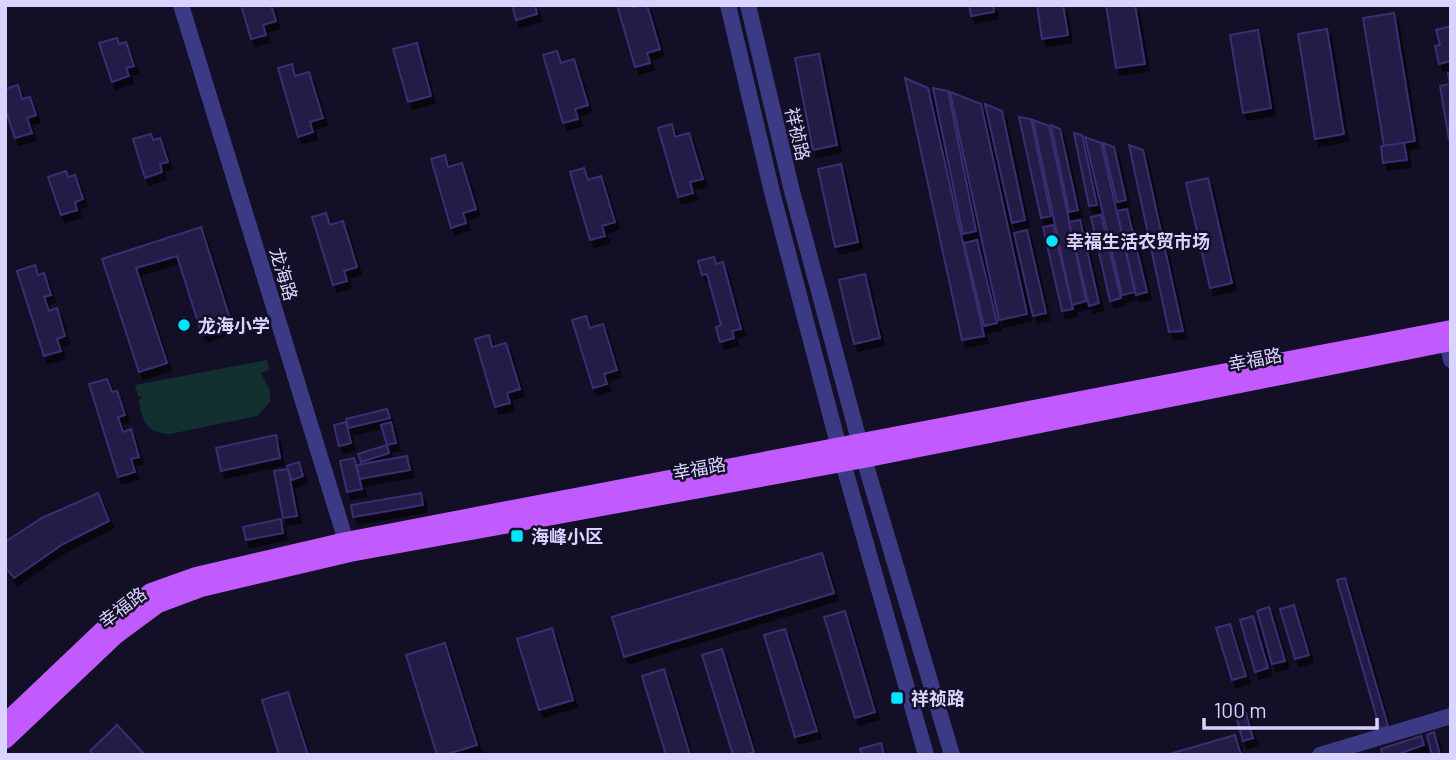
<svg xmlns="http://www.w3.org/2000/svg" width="1456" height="760" font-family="Barlow,'Noto Sans SC',sans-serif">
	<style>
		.green { fill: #12302f }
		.building { fill: #241b47; stroke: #3b2d73; stroke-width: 2; filter: url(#shadow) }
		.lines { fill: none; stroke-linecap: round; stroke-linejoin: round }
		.minor { stroke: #3d3a85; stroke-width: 16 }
		.major { stroke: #c25bff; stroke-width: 18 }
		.poi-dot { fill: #00e5ff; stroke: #130f26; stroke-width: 2.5 }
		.labels { text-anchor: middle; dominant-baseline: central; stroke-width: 5; stroke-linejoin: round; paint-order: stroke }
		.street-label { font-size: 18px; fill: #d9d4ff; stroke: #130f26 }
		.poi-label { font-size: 18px; font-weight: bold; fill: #d9d4ff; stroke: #130f26; text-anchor: start }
	</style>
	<defs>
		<filter id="shadow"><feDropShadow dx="4" dy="7" stdDeviation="0" flood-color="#0009"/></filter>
	</defs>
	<rect width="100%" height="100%" fill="#130f26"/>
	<path class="green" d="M 267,360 L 269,370 L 261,373 L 270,391 L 270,402 L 257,416 L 170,434 C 148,434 141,420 139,400 L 142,396 L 138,397 L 135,385 Z"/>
	<g class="building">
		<path d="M 241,5 L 271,5 L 276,21 L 263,25 L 266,35 L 251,39 Z"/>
		<path d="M 512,5 L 535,5 L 537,14 L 516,20 Z"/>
		<path d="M 617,5 L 632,5 L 632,7 L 647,5 L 660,49 L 647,53 L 650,63 L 635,67 Z"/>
		<path d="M 969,5 L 993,5 L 994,12 L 971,16 Z"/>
		<path d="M 1037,5 L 1063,5 L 1068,35 L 1042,39 Z"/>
		<path d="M 1106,5 L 1135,5 L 1145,64 L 1116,68 Z"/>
		<path d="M 1394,13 L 1415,141 L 1384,146 L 1363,18 Z"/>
		<path d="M 1451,26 L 1451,61 L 1439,64 L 1435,46 L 1440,45 L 1436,30 Z"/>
		<path d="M 1327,29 L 1344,134 L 1315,139 L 1298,34 Z"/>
		<path d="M 1258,30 L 1271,108 L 1243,113 L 1230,35 Z"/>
		<path d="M 117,38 L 119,44 L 126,42 L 134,66 L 126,68 L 129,76 L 112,82 L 99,43 Z"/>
		<path d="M 417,43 L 431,96 L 408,102 L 393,49 Z"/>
		<path d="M 557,51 L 561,63 L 574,59 L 588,105 L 575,109 L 578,119 L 563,123 L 543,55 Z"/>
		<path d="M 819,54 L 837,145 L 813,150 L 795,58 Z"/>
		<path d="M 292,64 L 295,76 L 309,72 L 323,118 L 310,122 L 313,132 L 298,137 L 278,68 Z"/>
		<path d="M 1448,73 L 1451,73 L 1449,140 L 1440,86 L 1450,84 Z"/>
		<path d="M 905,78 L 928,88 L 984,336 L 962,340 Z"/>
		<path d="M 18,85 L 22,99 L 30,97 L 36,115 L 27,118 L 32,133 L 15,138 L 5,108 L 5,89 Z"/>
		<path d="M 933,88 L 948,91 L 976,231 L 963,234 Z"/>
		<path d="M 950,92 L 981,104 L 1027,314 L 999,320 Z"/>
		<path d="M 985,104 L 1002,111 L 1025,220 L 1012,223 Z"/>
		<path d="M 1019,117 L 1031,119 L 1051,216 L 1041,218 Z"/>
		<path d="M 1033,120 L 1049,126 L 1086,301 L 1072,305 Z"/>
		<path d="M 672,124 L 675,137 L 689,133 L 703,179 L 690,182 L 693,193 L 678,197 L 658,128 Z"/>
		<path d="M 1051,125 L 1060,129 L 1078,210 L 1069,212 Z"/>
		<path d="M 1074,133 L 1082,135 L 1097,205 L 1089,206 Z"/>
		<path d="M 151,134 L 153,140 L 160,138 L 168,162 L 160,164 L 162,172 L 145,178 L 133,139 Z"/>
		<path d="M 1085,137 L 1101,143 L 1135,292 L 1122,295 Z"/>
		<path d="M 1103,143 L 1114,147 L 1126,200 L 1117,202 Z"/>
		<path d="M 1404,143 L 1407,160 L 1383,163 L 1381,146 Z"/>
		<path d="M 1129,145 L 1143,150 L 1183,331 L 1169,332 Z"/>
		<path d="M 445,155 L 448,167 L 462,163 L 476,209 L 463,213 L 466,223 L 451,228 L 431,159 Z"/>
		<path d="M 841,164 L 858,242 L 835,247 L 818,169 Z"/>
		<path d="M 584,168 L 588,180 L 601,176 L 615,222 L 602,226 L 605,236 L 590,240 L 570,172 Z"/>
		<path d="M 66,171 L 68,177 L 75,175 L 83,199 L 75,202 L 77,210 L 61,215 L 48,177 Z"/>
		<path d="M 1208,178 L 1232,283 L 1210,288 L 1186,183 Z"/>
		<path d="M 1127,209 L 1147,292 L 1136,295 L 1117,211 Z"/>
		<path d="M 326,213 L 330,225 L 343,221 L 357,267 L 344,271 L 347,281 L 333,285 L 312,217 Z"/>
		<path d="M 1101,215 L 1121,298 L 1110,301 L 1091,217 Z"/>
		<path d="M 1080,220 L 1099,303 L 1089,306 L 1069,222 Z"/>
		<path d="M 1053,225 L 1073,309 L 1062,311 L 1043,227 Z"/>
		<path d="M 201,227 L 232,325 L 202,335 L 177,256 L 136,268 L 167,363 L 139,372 L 102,259 Z"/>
		<path d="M 1027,230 L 1046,313 L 1033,316 L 1014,233 Z"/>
		<path d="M 977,240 L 997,323 L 984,326 L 964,243 Z"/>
		<path d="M 714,257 L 716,264 L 723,262 L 741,329 L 732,331 L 734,338 L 720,342 L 716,327 L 721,325 L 707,274 L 702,275 L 698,261 Z"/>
		<path d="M 35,265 L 38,275 L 44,273 L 51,295 L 44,297 L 49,311 L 57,308 L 65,336 L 57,339 L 61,351 L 44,356 L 17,271 Z"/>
		<path d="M 865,274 L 880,338 L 854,344 L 839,280 Z"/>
		<path d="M 586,316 L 590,328 L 603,324 L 617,370 L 604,374 L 607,384 L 593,388 L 572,320 Z"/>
		<path d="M 489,335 L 492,347 L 506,343 L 520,389 L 507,393 L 510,403 L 495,407 L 475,339 Z"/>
		<path d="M 107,379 L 112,392 L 117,391 L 125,415 L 118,417 L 123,432 L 131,429 L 139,457 L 131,459 L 135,472 L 118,477 L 89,384 Z"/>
		<path d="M 387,409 L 390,418 L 348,428 L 346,419 Z"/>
		<path d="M 346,422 L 351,443 L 339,446 L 334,425 Z"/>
		<path d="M 391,422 L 396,443 L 387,445 L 381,425 Z"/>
		<path d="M 276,435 L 280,458 L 221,471 L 216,448 Z"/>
		<path d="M 387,445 L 389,453 L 361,462 L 358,454 Z"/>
		<path d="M 407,456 L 410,470 L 359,479 L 357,465 Z"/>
		<path d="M 354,458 L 362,489 L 347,492 L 340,461 Z"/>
		<path d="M 299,462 L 303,476 L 292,480 L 287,466 Z"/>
		<path d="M 288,469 L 297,516 L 283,518 L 274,471 Z"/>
		<path d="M 98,493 L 109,521 L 63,544 L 14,578 L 5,567 L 5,542 L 42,518 Z"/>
		<path d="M 421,493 L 423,505 L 353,517 L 351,505 Z"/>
		<path d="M 281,519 L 283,533 L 246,540 L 243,527 Z"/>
		<path d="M 822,553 L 834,593 L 624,657 L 612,617 Z"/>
		<path d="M 1345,578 L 1388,726 L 1380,729 L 1337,580 Z"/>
		<path d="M 1294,605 L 1309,655 L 1295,659 L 1280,609 Z"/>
		<path d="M 1269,607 L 1285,661 L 1272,664 L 1257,611 Z"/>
		<path d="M 845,611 L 875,712 L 855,718 L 824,617 Z"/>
		<path d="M 1253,616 L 1268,668 L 1255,672 L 1240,620 Z"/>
		<path d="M 1230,624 L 1246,676 L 1232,680 L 1216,628 Z"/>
		<path d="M 552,628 L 573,700 L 539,710 L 517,639 Z"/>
		<path d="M 785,629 L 817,731 L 795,737 L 764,635 Z"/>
		<path d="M 445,643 L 477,745 L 444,755 L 437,755 L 406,655 Z"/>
		<path d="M 722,649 L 754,752 L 744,755 L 733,755 L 702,655 Z"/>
		<path d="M 664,669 L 690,755 L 666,755 L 642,676 Z"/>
		<path d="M 288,692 L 308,755 L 279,755 L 262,700 Z"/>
		<path d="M 1246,713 L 1253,738 L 1243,741 L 1236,716 Z"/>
		<path d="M 117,725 L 145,755 L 93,755 L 90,751 Z"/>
		<path d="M 1434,732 L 1440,755 L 1432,755 L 1427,735 Z"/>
		<path d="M 1235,735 L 1241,755 L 1166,755 Z"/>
		<path d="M 1421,736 L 1424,745 L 1396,755 L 1383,755 L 1381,749 Z"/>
		<path d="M 881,743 L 884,755 L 862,755 L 860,749 Z"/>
	</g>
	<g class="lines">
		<g class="minor">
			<path d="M 181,5 L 349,551"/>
			<path d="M 728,5 L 772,192 L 843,463 L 926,755"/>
			<path d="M 748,5 L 792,191 L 864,459 L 952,755"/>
			<path d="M 1445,333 L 1451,360"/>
			<path d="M 1320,755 L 1451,716"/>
		</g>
		<g class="major">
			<path d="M 5,723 L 108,625 L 151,592 L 196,576 L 346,541 L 1451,329"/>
			<path d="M 5,740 L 116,635 L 158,604 L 201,588 L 350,553 L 864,459 L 1451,342"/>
		</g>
	</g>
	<g class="poi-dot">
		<circle cx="1052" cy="241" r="7"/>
		<circle cx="184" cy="325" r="7"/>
		<rect x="510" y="529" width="14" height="14" rx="3.5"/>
		<rect x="890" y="691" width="14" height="14" rx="3.5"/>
	</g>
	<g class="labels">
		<g class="street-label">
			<text transform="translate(798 134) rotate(77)">祥祯路</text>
			<text transform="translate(284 274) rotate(73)">龙海路</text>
			<text transform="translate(1255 359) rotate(-11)">幸福路</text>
			<text transform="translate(699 468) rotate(-10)">幸福路</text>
			<text transform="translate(122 607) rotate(-37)">幸福路</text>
		</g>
		<g class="poi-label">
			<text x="1066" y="241">幸福生活农贸市场</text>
			<text x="198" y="325">龙海小学</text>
			<text x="531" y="536">海峰小区</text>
			<text x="911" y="698">祥祯路</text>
		</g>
	</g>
	<rect width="1456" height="760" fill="none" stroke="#d9d4ff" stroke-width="14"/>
	<path d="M1204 718v10h173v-10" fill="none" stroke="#d9d4ff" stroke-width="3.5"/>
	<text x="1214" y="718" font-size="21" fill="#d9d4ff" stroke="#130f26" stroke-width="5" paint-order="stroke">100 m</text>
</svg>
